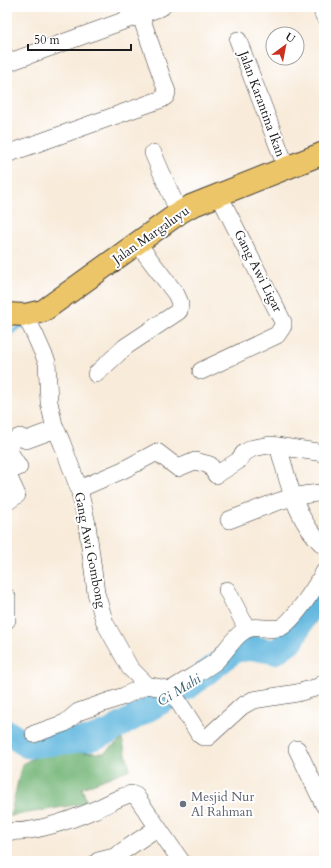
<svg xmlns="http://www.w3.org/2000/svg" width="331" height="868" font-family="Cardo,serif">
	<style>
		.forest { fill: #74b678; stroke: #48694a }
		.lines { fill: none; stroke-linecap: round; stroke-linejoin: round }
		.stream { stroke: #63b8df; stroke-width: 4 }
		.river { stroke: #63b8df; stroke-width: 25 }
		.minor-casing { stroke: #3d3b38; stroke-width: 18 }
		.major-casing { stroke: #3d3b38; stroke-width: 24 }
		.minor { stroke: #fff; stroke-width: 17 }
		.major { stroke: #edc569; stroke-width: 22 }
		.worship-dot { fill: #6b7280; stroke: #fff; stroke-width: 1.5 }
		.labels { text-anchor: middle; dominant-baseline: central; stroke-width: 4; stroke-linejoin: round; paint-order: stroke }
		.street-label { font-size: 13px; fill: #1c1c1c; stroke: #fff }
		.worship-label { font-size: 13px; fill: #5b616d; stroke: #fff; text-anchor: start }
		.water-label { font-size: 14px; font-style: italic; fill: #3c6274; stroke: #fff }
	</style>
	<rect width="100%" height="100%" fill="#fff"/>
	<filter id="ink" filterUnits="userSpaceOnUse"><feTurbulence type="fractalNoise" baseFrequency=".025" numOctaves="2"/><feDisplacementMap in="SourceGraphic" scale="8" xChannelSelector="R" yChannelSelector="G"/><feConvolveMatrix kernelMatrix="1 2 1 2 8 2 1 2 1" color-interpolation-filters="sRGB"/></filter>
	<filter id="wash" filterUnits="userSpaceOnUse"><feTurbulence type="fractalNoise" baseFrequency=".012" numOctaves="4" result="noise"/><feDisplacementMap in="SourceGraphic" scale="16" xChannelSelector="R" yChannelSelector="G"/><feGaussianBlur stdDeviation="0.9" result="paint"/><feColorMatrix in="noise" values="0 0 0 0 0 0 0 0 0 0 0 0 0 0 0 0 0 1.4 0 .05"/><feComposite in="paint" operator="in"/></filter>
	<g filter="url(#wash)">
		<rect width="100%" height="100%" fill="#f8ebda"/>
		<path class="forest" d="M 122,739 L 130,769 L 82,788 L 87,803 L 10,816 L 22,764 L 41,754 L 64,752 L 104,753 Z"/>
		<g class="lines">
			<path class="stream" d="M 7,336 L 19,327 L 24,326"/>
			<path class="river" d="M 7,732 L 28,746 L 90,739 L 109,732 L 191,685 L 235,650 L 254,648 L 275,652 L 293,639 L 303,619 L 324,590"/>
		</g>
	</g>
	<g filter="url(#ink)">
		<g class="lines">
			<defs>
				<g id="minor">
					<path d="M 321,7 L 324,16"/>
					<path d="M 238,40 L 286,167"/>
					<path d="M 7,63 L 162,7"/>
					<path d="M 153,153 L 179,213"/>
					<path d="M 7,154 L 162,99 L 166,96 L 167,92 L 140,14"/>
					<path d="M 25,315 L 35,335 L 47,362 L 49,402 L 54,425 L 62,443 L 79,489 L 87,524 L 96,593 L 105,623 L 130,668 L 147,685 L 171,690"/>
					<path d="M 201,371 L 277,335 L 283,326 L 283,322 L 219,195"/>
					<path d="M 96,374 L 125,347 L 179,311 L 180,303 L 176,294 L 138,244"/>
					<path d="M 7,443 L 20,437 L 26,440 L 56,429"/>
					<path d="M 278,446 C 289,482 295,520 324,546"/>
					<path d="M 7,448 L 19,467 L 7,472"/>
					<path d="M 7,473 L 17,495 L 7,502"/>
					<path d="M 79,489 L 123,470 L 157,452 L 178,468 L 195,461 L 210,465 L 216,475 L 238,461 L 244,453 L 253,448 L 270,445 L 324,453"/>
					<path d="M 229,520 C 260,509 291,493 324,493"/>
					<path d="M 227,590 L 247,629"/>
					<path d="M 7,597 L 7,620"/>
					<path d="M 171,690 C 186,680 201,672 215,662 C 225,653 231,641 241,633 C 255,622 264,631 279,628 C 290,627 318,583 324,572"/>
					<path d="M 171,690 L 199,734 L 203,737 L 208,737 L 242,706 L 253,700 L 297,693 L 318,687 L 324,683"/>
					<path d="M 34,734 L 65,723 L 78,712 L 124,696 L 147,685"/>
					<path d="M 297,749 L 324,805"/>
					<path d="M 7,831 C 32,834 71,820 94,810 C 107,805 118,797 131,794 L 136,796 L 181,861"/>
					<path d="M 98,861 L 114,857 L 157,828"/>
				</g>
				<path id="major" d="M 7,314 L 25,315 L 43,311 L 179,213 L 191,206 L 324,153"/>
			</defs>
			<use href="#minor" class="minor-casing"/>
			<use href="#major" class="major-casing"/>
			<use href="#minor" class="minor"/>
			<use href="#major" class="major"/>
		</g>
	</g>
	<circle class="worship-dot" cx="183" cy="804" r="4"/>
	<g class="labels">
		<g class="street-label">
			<text transform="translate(262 104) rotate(70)">Jalan Karantina Ikan</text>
			<text transform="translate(151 235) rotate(-35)">Jalan Margaluyu</text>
			<text transform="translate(258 271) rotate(63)">Gang Awi Ligar</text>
			<text transform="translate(90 550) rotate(79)">Gang Awi Gombong</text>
		</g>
		<g class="worship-label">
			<text x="191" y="797">Mesjid Nur<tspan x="191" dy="15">Al Rahman</tspan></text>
		</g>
		<g class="water-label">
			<text transform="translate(179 690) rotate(-32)">Ci Mahi</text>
		</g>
	</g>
	<rect width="331" height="868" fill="none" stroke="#fff" stroke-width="24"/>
	<g transform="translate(285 46) rotate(32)"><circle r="19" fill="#ffffff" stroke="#a4a4a4"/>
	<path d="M0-3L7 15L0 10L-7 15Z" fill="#c8321e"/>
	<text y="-6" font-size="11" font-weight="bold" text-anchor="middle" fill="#1c1c1c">U</text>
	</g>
	<path d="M28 44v6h103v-6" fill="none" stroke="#1c1c1c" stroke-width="2"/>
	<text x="34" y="44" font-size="12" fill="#1c1c1c" stroke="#ffffff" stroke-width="3" paint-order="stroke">50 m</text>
</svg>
